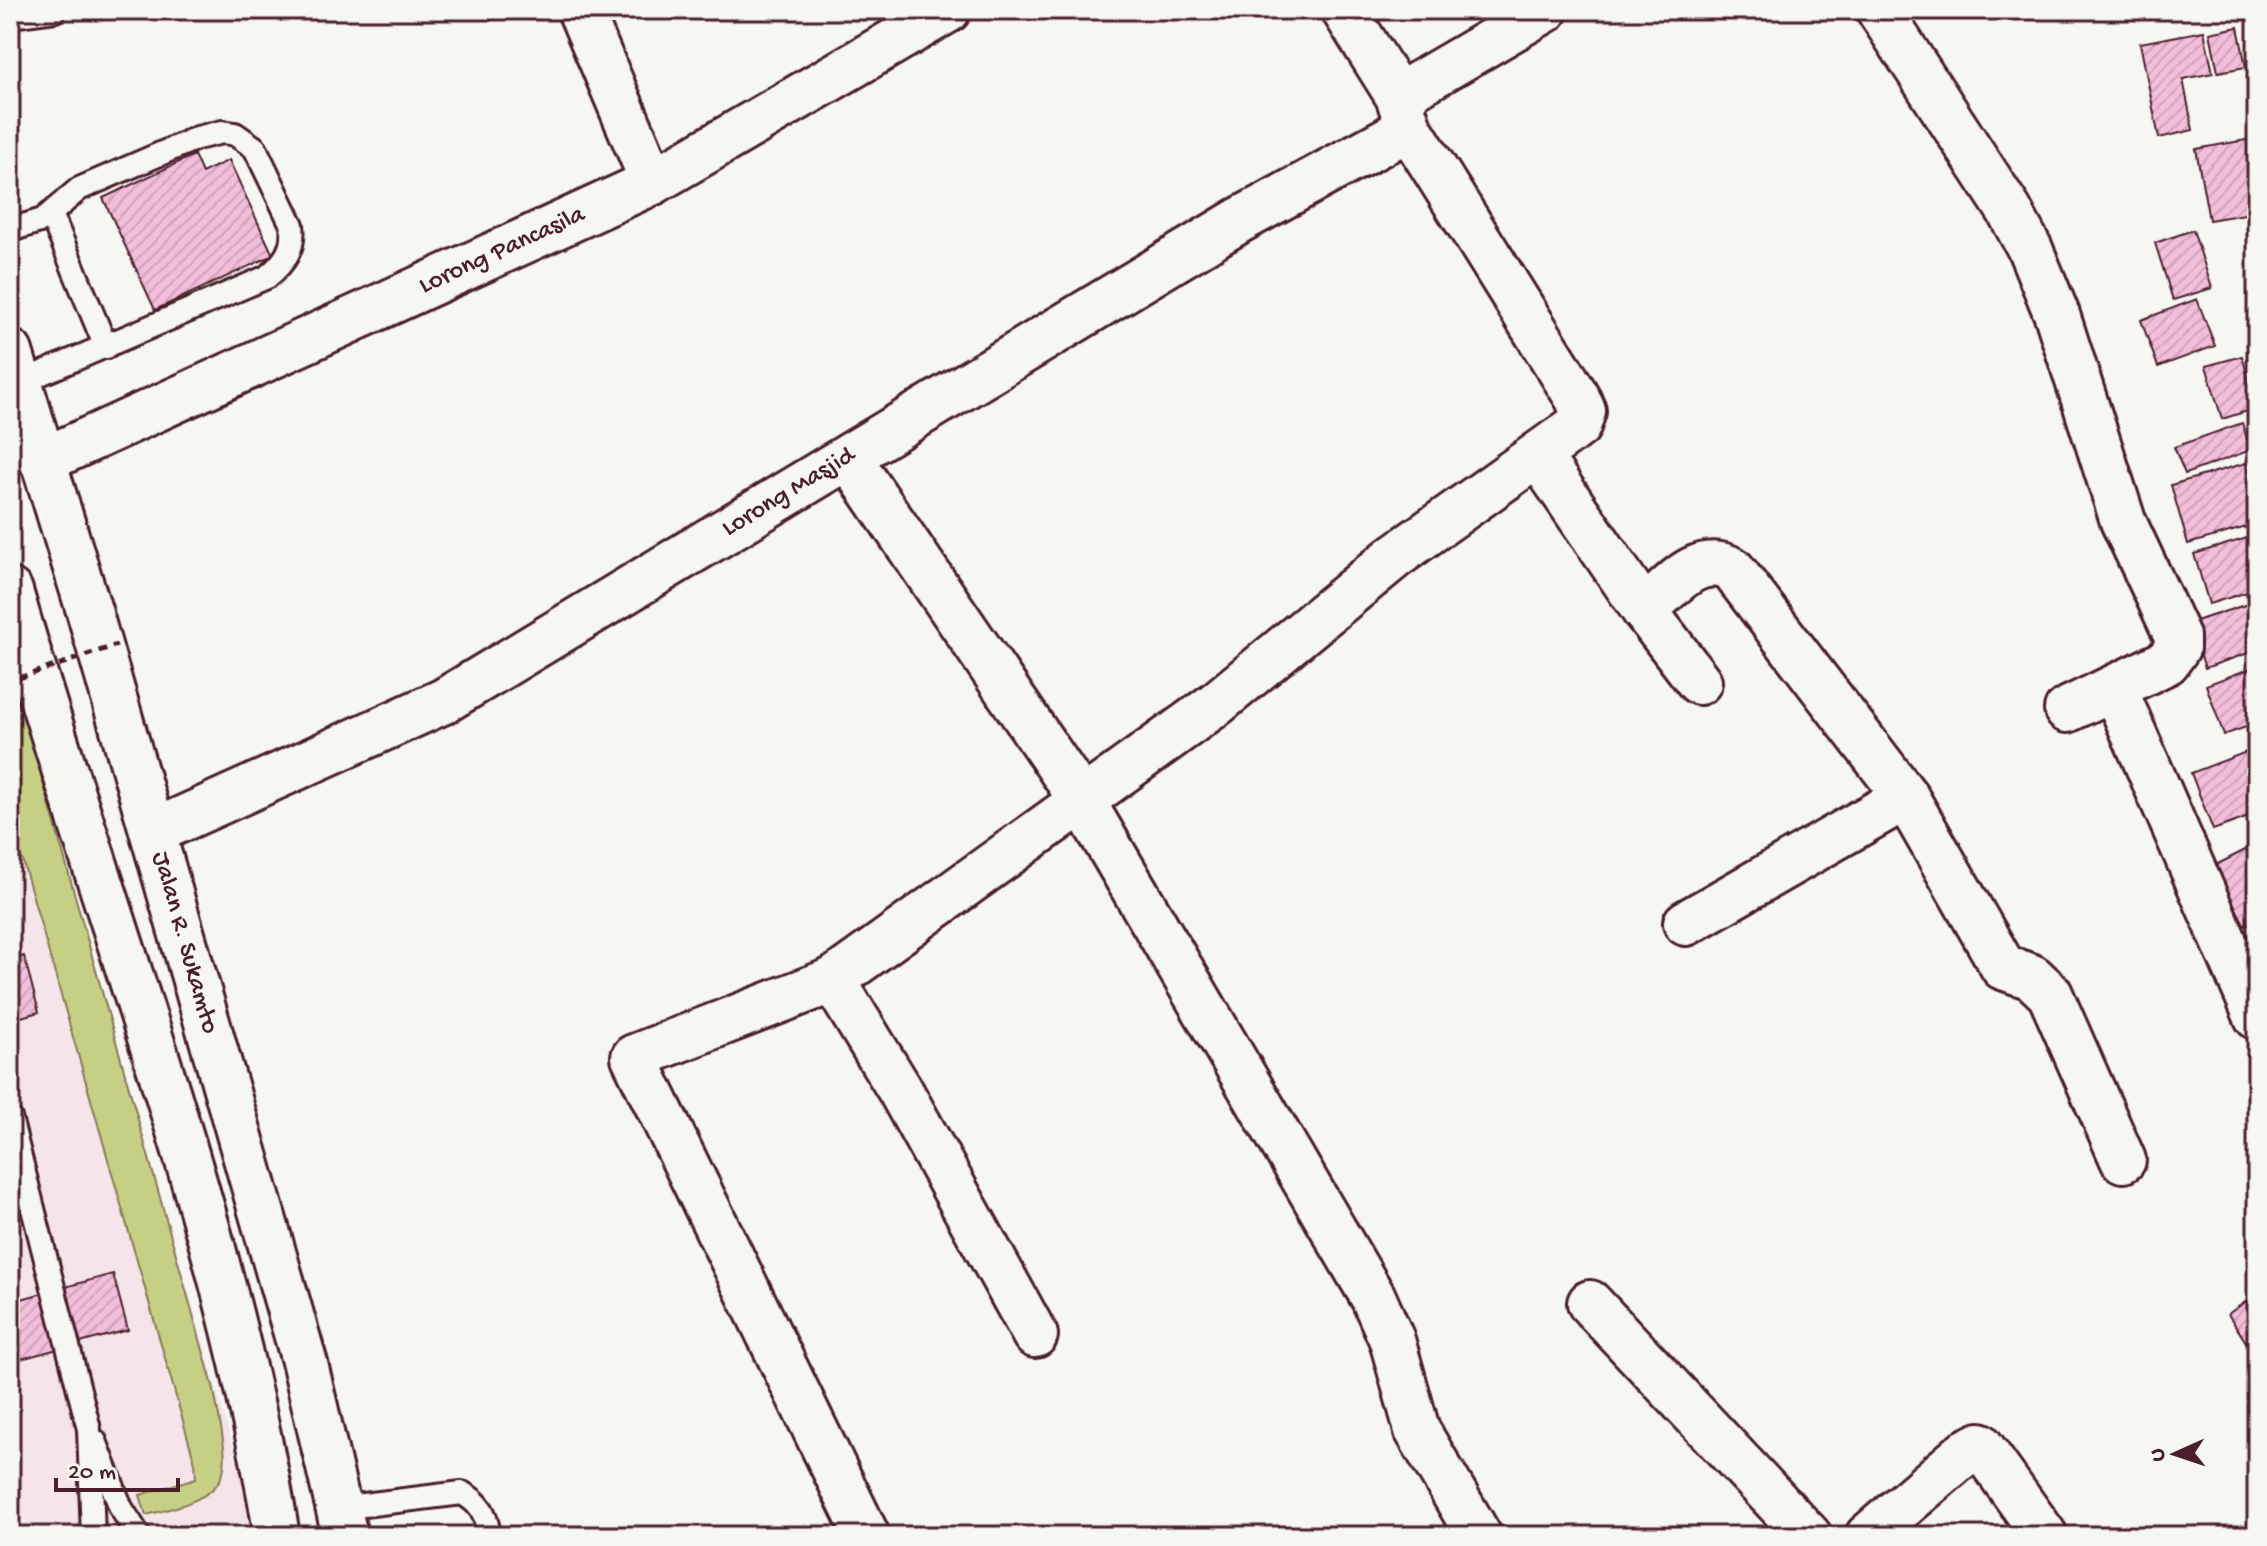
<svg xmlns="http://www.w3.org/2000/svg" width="2267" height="1546" font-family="'Gochi Hand',sans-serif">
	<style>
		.built { fill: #f5e5eb }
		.green { fill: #c5d084; stroke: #887858; stroke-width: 2 }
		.building { fill: url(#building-hatch); stroke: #4a1f2b; stroke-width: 2 }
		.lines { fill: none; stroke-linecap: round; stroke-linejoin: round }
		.lane-casing { stroke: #4a1f2b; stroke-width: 28 }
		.street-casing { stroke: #4a1f2b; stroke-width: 50 }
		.highway-casing { stroke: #4a1f2b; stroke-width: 50 }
		.lane { stroke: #f6f6f2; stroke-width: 22 }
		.street { stroke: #f6f6f2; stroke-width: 44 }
		.highway { stroke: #f6f6f2; stroke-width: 44 }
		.path-bridge { stroke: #4a1f2b; stroke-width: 5; stroke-dasharray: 8 6; stroke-linecap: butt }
		.labels { text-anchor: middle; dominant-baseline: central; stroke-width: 6; stroke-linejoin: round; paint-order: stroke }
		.street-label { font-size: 26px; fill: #4a1f2b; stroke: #f6f6f2 }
	</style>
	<defs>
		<pattern id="building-hatch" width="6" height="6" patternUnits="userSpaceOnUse" patternTransform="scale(2)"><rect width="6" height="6" fill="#f2beda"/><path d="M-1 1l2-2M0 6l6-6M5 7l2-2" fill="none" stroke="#d1a3bb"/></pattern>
	</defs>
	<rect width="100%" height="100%" fill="#f6f6f2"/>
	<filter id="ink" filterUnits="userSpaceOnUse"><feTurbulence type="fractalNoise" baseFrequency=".0125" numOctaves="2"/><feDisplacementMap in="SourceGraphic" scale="16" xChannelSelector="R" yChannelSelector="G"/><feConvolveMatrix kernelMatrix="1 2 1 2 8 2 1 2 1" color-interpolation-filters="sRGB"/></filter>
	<g filter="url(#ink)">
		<path class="built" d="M 10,670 L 241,1474 L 252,1536 L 10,1536 Z"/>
		<path class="green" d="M 10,665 L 213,1386 C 229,1472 244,1493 146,1515 L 140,1495 L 196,1478 L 195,1463 L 10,817 Z"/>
		<g class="building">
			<path d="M 2238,27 L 2246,67 L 2218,72 L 2210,33 Z"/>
			<path d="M 2204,31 L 2213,73 L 2183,79 L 2193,130 L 2159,138 L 2140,43 Z"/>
			<path d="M 2257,138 L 2257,212 L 2209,220 L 2196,149 Z"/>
			<path d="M 194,155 L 202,173 L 229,160 L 273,255 L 155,310 L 103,198 Z"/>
			<path d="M 2193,230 L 2212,288 L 2173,300 L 2155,243 Z"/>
			<path d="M 2197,299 L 2215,346 L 2158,367 L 2141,320 Z"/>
			<path d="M 2242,356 L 2257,408 L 2222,419 L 2206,366 Z"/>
			<path d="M 2242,423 L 2251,450 L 2185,474 L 2174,447 Z"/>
			<path d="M 2246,463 L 2257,498 L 2257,524 L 2188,544 L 2171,485 Z"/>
			<path d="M 2257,535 L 2257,589 L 2209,604 L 2194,554 Z"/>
			<path d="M 2257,601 L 2257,650 L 2205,668 L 2190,623 Z"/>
			<path d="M 2257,666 L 2257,723 L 2224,735 L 2206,685 Z"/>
			<path d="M 2257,748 L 2257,814 L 2213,830 L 2191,773 Z"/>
			<path d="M 2257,844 L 2257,920 L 2245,926 L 2214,866 Z"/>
			<path d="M 24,956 L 39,1012 L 10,1020 L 10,960 Z"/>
			<path d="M 113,1274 L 128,1330 L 10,1362 L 10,1302 Z"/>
			<path d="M 2257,1294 L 2257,1359 L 2228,1314 Z"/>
			<path d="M 10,1498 L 21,1536 L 10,1536 Z"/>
		</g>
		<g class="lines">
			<defs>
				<g id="lane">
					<path d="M 10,16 L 55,10"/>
					<path d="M 51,214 L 106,347"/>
					<path d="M 10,230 L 43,220 L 79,189 L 197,138 L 222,132 L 235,134 L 255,148 L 292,225 C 295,249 284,263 267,277 L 19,383"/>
					<path d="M 10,1118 L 89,1429 L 93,1536"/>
					<path d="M 95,1441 L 121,1508 L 139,1536"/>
					<path d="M 339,1508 L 462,1493 C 481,1503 486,1514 489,1536"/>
				</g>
				<g id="street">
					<path d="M 580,10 L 653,182"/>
					<path d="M 1879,10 L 2009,210 L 2030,249 L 2057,315 L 2123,521 L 2177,636 L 2177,648 L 2167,662 L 2067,710"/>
					<path d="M 1398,96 L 1545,10"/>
					<path d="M 1538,455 L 1644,610 L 1699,682"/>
					<path d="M 849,458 L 1083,802 L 1373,1297 L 1392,1340 L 1417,1430 L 1479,1536"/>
					<path id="s1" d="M 42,461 L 653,182 L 948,10"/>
					<path d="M 1644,610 C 1671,588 1696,551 1732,569 L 1906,797 L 2003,967 L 2032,977 L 2050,994 L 2123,1160"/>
					<path d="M 2115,690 L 2257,1017"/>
					<path id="s2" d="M 153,832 L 444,701 L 1240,220 L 1409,128"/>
					<path d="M 1686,923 L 1906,797"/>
					<path d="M 833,980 L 900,1090 L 1035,1335"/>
					<path d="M 1590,1303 L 1809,1536"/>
					<path d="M 867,1536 L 634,1057 L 833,980 L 1216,704 L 1394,557 L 1578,426 L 1583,411 L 1577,397 L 1409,128 L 1398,96 L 1344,10"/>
					<path d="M 1868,1536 L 1966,1452 L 1980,1445 L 2045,1536"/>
				</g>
				<g id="highway">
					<path id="s3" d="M 10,352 L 90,614 L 305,1364 L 345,1536"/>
					<path d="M 10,591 C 100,905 224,1213 277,1536"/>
				</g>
			</defs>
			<use href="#lane" class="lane-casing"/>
			<use href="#street" class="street-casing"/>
			<use href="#highway" class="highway-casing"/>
			<use href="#lane" class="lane"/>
			<use href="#street" class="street"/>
			<use href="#highway" class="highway"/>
			<path class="path-bridge" d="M 19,678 L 117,645"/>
		</g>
	</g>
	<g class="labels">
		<g class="street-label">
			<text stroke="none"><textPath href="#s1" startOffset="506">Lorong Pancasila</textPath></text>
			<text stroke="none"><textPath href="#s2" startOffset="722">Lorong Masjid</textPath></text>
			<text stroke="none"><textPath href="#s3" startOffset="616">Jalan R. Sukamto</textPath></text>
		</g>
	</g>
	<rect width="2267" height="1546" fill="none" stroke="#f6f6f2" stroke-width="40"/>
	<rect x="20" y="20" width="2227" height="1506" fill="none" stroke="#4a1f2b" stroke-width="3" filter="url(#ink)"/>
	<g transform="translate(2175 1454) rotate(267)" stroke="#f6f6f2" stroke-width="6" paint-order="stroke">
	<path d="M0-6L14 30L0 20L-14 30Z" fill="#4a1f2b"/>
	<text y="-12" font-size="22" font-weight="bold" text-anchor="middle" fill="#4a1f2b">U</text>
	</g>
	<path d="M56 1478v12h122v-12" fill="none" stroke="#4a1f2b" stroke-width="4"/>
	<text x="68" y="1478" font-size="24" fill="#4a1f2b" stroke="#f6f6f2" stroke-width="6" paint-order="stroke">20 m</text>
</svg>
